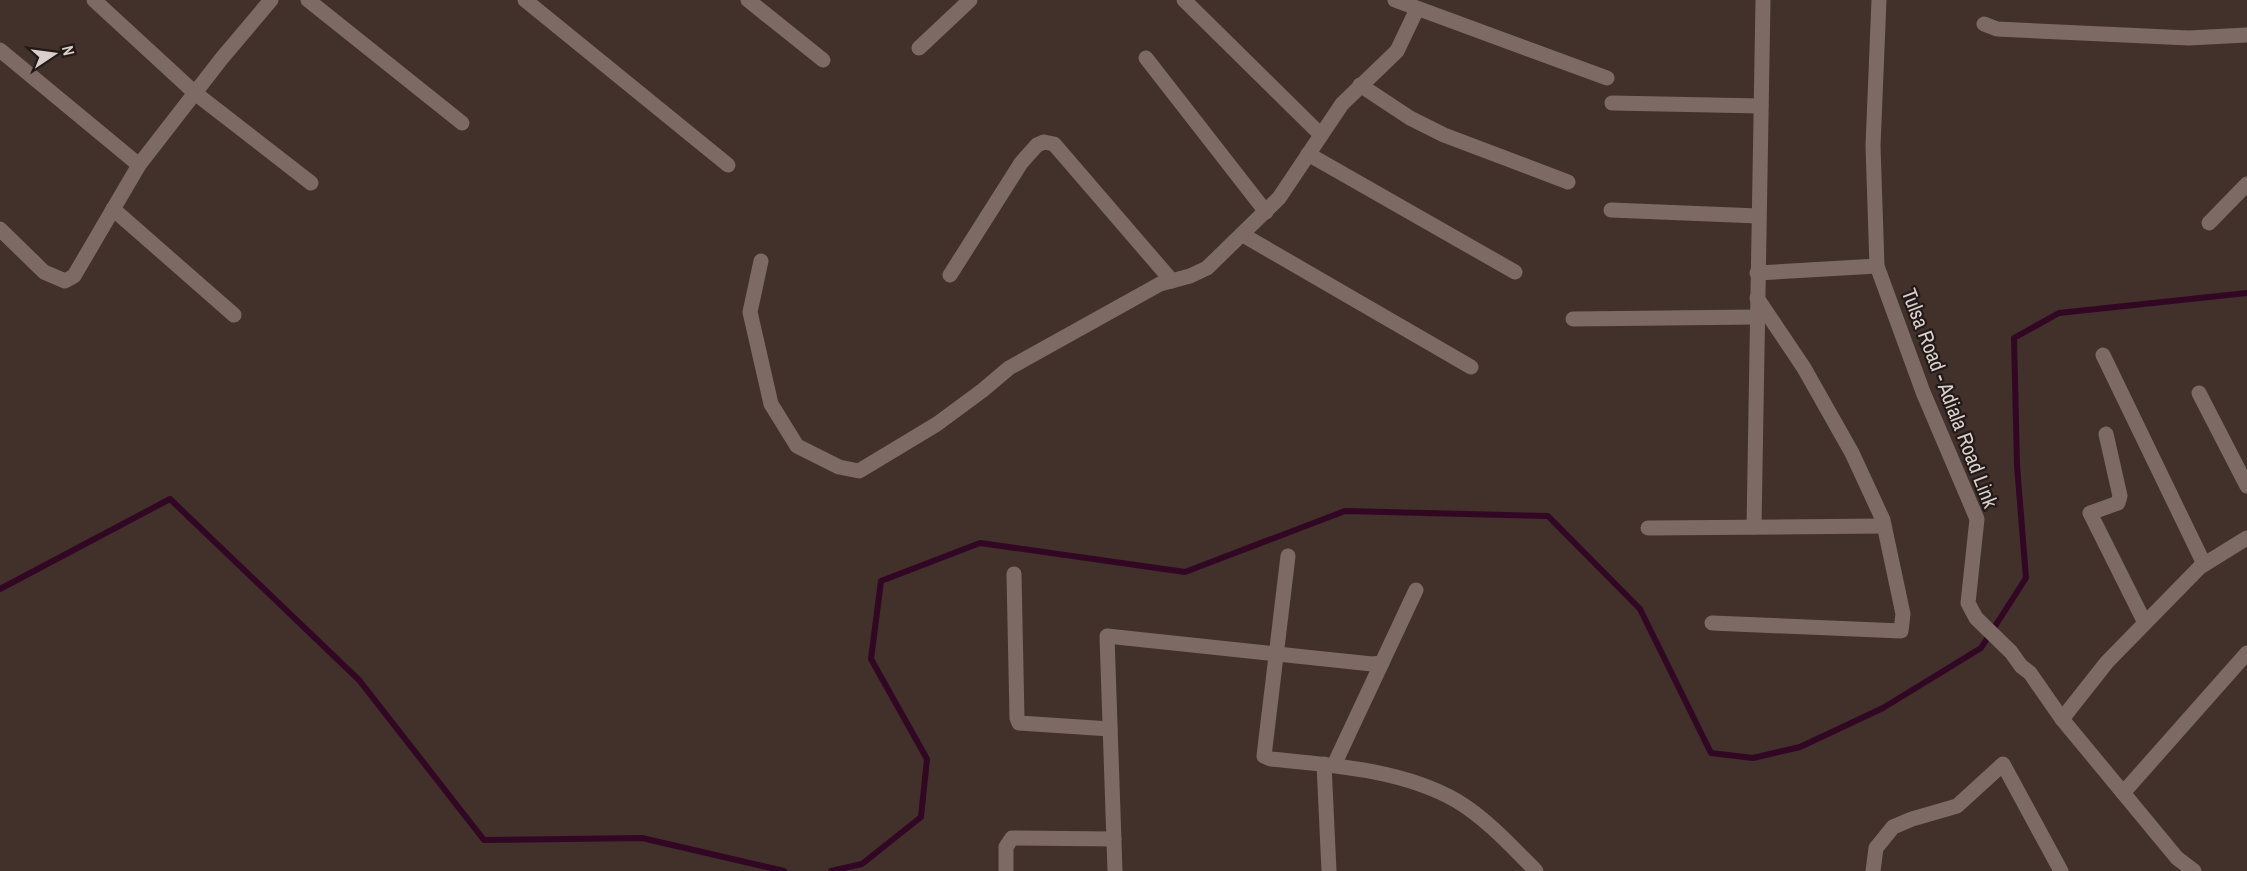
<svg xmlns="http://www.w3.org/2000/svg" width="2247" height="871" font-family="'Archivo Narrow',sans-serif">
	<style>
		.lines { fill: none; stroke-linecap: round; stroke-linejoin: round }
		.stream { stroke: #320724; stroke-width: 6 }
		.minor { stroke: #7e6a64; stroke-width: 15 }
		.labels { text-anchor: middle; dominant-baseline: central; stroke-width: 4.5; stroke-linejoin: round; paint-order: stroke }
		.street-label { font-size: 21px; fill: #dacecb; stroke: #221a18 }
	</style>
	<rect width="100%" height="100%" fill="#42302b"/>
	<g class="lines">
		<g class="stream">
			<path d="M 0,589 L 170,499 L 359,680 L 484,840 L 642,838 L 784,871"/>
			<path d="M 831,871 L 862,864 L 921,817 L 927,759 L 871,659 L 881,581 L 980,543 L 1185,572 L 1345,511 L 1548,516 L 1640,609 L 1711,753 L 1753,758 L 1800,747 L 1883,708 L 1981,648 L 2026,578 L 2017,465 L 2014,338 L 2059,313 L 2247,293"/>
		</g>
		<g class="minor">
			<path d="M 94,0 L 195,93 L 311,183"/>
			<path d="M 308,0 L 462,123"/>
			<path d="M 525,0 L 728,165"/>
			<path d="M 748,0 L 823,60"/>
			<path d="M 1184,0 L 1321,135"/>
			<path d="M 1395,0 L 1607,78"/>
			<path d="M 1879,0 L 1873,146 L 1877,266 L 1923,392 L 1977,519 L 1968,603 L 1976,618 L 2011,652 L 2021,666 L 2030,673 L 2062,719 L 2177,858 L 2194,871"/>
			<path d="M 1984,24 L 1997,29 L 2189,38 L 2247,35"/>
			<path d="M 919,48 L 970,0"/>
			<path d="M 0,50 L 139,165"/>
			<path d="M 1146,58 L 1266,212"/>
			<path d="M 1360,85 L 1410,118 L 1444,135 L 1568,182"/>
			<path d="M 1612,103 L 1761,106"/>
			<path d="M 1308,154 L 1515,272"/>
			<path d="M 113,209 L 234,315"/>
			<path d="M 1611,210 L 1758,216"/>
			<path d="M 2209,223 L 2247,184"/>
			<path d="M 0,229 L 44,272 L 65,281 L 74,276 L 139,165 L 222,58 L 271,0"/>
			<path d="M 1243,235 L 1471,367"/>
			<path d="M 761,261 L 750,312 L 771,404 L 797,446 L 839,467 L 859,471 L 937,424 L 983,390 L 1009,368 L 1160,284 L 1190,276 L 1207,268 L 1279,198 L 1342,104 L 1397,51 L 1417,9"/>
			<path d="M 1757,273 L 1877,266"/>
			<path d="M 950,275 L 1021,163 L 1037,145 L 1044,142 L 1054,144 L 1172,281"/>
			<path d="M 1573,319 L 1757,317"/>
			<path d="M 2103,355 L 2204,564"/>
			<path d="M 2199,393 L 2247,486"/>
			<path d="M 2106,434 L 2120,496 L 2118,503 L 2090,513 L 2145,623"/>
			<path d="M 1754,527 L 1763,0"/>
			<path d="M 1648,528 L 1884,526"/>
			<path d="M 1288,556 L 1264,756 L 1271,759 C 1332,765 1404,770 1457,801 C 1487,819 1512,847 1536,871"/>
			<path d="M 1014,574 L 1017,718 L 1019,723 L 1110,729"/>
			<path d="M 1712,623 L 1901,631 L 1903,614 L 1883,520 L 1852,453 L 1804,368 L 1757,298"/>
			<path d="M 2062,719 L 2107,662 L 2200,567 L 2247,538"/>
			<path d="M 1324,764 L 1329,871"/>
			<path d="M 1334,765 L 1416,590"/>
			<path d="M 2123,793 L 2247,653"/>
			<path d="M 1006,871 L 1006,847 L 1012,838 L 1114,839"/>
			<path d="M 1115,871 L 1107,636 L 1372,664 L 1382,663"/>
			<path d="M 1873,871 L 1876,848 L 1893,827 L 1912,819 L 1957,806 L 2003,764 L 2061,871"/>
		</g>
	</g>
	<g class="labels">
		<g class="street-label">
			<text transform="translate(1950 398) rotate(69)">Tulsa Road - Adiala Road Link</text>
		</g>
	</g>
	<g transform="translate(54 54) rotate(77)" stroke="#221a18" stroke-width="4.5" paint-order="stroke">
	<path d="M0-4.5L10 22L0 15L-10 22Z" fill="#dacecb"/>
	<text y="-9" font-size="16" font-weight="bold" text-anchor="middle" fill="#dacecb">N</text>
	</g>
</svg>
